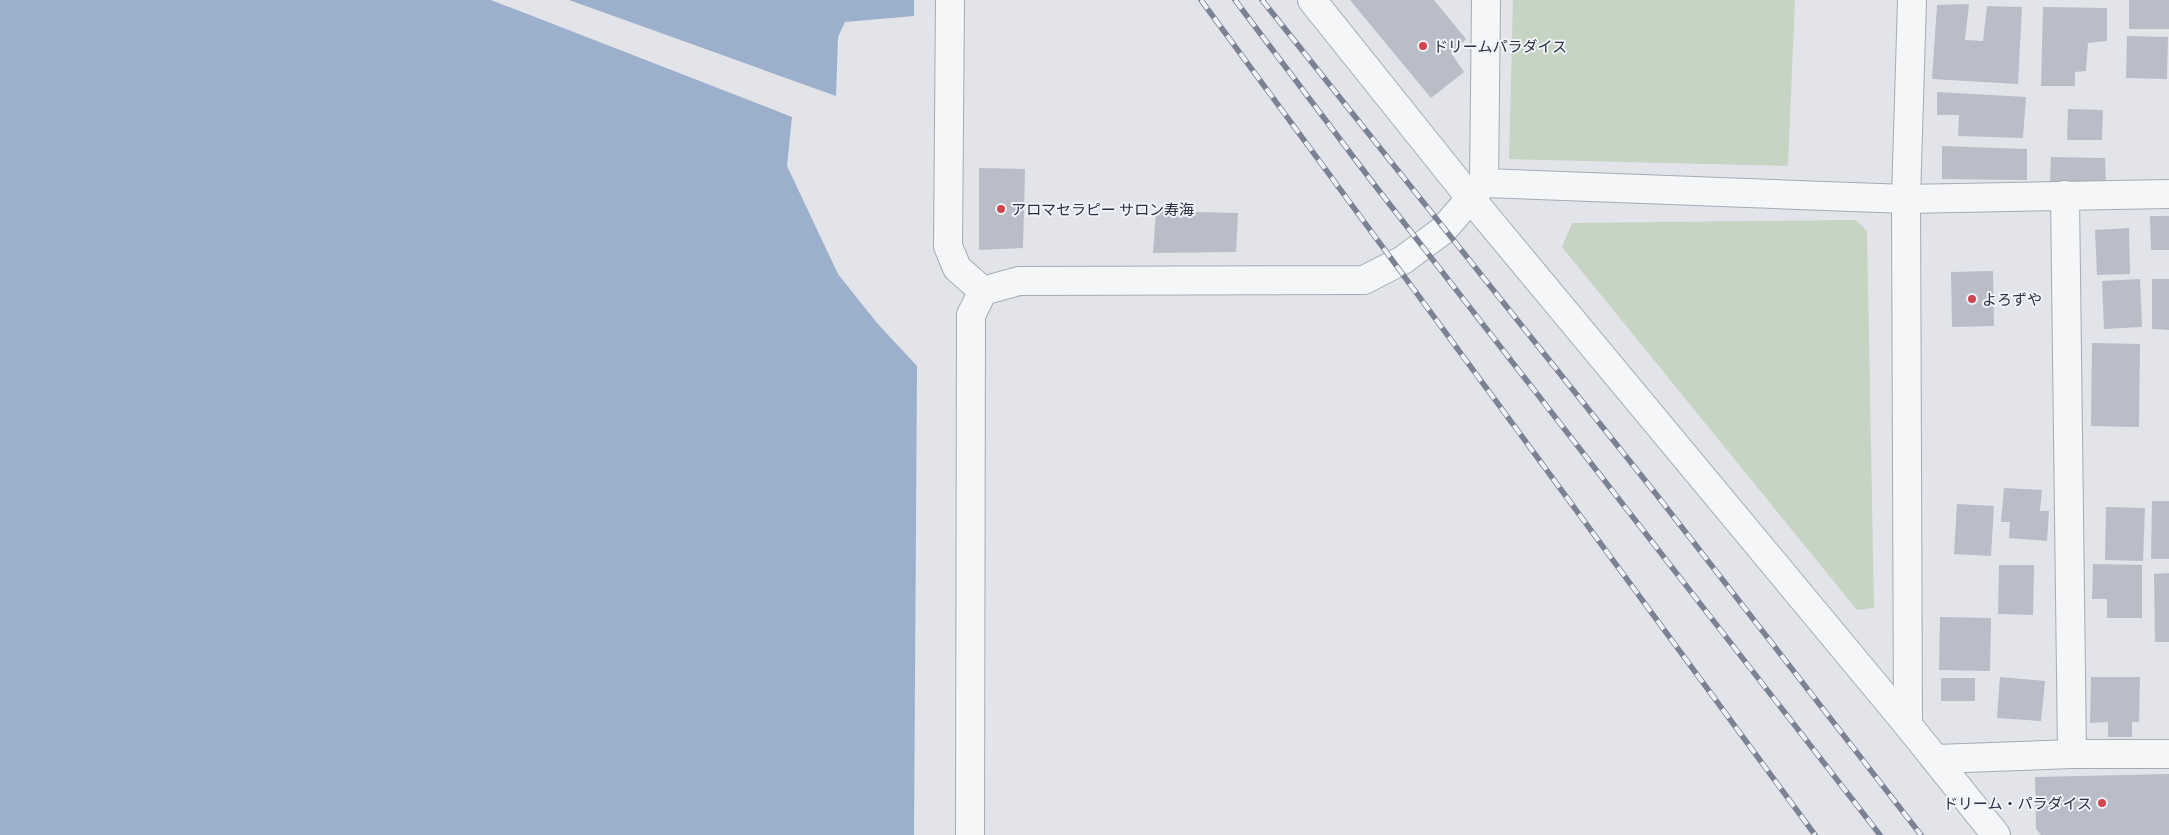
<svg xmlns="http://www.w3.org/2000/svg" width="2169" height="835" font-family="Barlow,'Noto Sans JP',sans-serif">
	<style>
		.green { fill: #c6d4c3 }
		.water { fill: #9cafcb }
		.building { fill: #b9bdc8 }
		.lines { fill: none; stroke-linecap: round; stroke-linejoin: round }
		.minor-casing { stroke: #a7aab5; stroke-width: 30 }
		.tertiary-casing { stroke: #a7aab5; stroke-width: 30 }
		.minor { stroke: #f4f6f8; stroke-width: 28 }
		.tertiary { stroke: #f4f6f8; stroke-width: 28 }
		.rail-casing { stroke: #7b8294; stroke-width: 5.5 }
		.rail { stroke: #f1f3f8; stroke-width: 4; stroke-dasharray: 11; stroke-linecap: butt }
		.poi-dot { fill: #d1454f; stroke: #f1f3f8; stroke-width: 2 }
		.labels { text-anchor: middle; dominant-baseline: central; stroke-width: 4; stroke-linejoin: round; paint-order: stroke }
		.poi-label { font-size: 15px; fill: #293043; stroke: #f1f3f8; text-anchor: start }
	</style>
	<rect width="100%" height="100%" fill="#e2e4ea"/>
	<g class="green">
		<path d="M 1513,0 L 1795,0 L 1788,166 L 1509,159 Z"/>
		<path d="M 1856,220 L 1867,231 L 1874,608 L 1857,610 L 1562,247 L 1572,223 Z"/>
	</g>
	<g class="water">
		<path d="M 0,0 L 491,0 L 792,117 L 787,166 L 838,274 L 877,323 L 917,366 L 914,835 L 0,835 Z"/>
		<path d="M 569,0 L 914,0 L 914,16 L 845,22 L 838,37 L 836,96 Z"/>
	</g>
	<g class="building">
		<path d="M 1350,0 L 1434,0 L 1466,39 L 1451,53 L 1464,72 L 1431,98 Z"/>
		<rect x="2129" y="0" width="40" height="29"/>
		<path d="M 1969,4 L 1965,40 L 1983,41 L 1987,6 L 2022,7 L 2018,84 L 1932,79 L 1937,5 Z"/>
		<path d="M 2043,7 L 2107,8 L 2107,41 L 2088,43 L 2086,71 L 2075,72 L 2075,86 L 2041,86 Z"/>
		<path d="M 2127,36 L 2168,37 L 2167,79 L 2126,78 Z"/>
		<path d="M 1937,92 L 2026,97 L 2023,138 L 1958,136 L 1959,115 L 1937,115 Z"/>
		<path d="M 2068,109 L 2103,110 L 2102,140 L 2067,140 Z"/>
		<path d="M 1942,146 L 2027,149 L 2027,180 L 1942,179 Z"/>
		<path d="M 2051,157 L 2105,158 L 2106,185 L 2050,184 Z"/>
		<path d="M 979,168 L 1025,169 L 1023,248 L 979,250 Z"/>
		<path d="M 1156,211 L 1238,213 L 1236,252 L 1153,253 Z"/>
		<path d="M 2150,216 L 2169,216 L 2169,250 L 2151,250 Z"/>
		<path d="M 2129,228 L 2130,274 L 2097,275 L 2095,230 Z"/>
		<path d="M 1993,271 L 1994,326 L 1952,327 L 1951,272 Z"/>
		<path d="M 2140,279 L 2142,327 L 2104,329 L 2102,281 Z"/>
		<path d="M 2152,279 L 2169,279 L 2169,330 L 2152,329 Z"/>
		<path d="M 2092,343 L 2140,344 L 2139,427 L 2091,426 Z"/>
		<path d="M 2004,488 L 2042,490 L 2040,511 L 2049,511 L 2047,541 L 2009,538 L 2010,522 L 2001,522 Z"/>
		<path d="M 2152,501 L 2169,501 L 2169,559 L 2151,559 Z"/>
		<path d="M 1957,504 L 1994,506 L 1991,556 L 1954,554 Z"/>
		<path d="M 2106,507 L 2145,508 L 2143,561 L 2105,560 Z"/>
		<path d="M 2093,564 L 2142,565 L 2142,618 L 2107,618 L 2107,599 L 2092,599 Z"/>
		<path d="M 1999,565 L 2034,565 L 2033,615 L 1998,614 Z"/>
		<path d="M 2169,573 L 2169,642 L 2155,642 L 2154,574 Z"/>
		<path d="M 1940,617 L 1991,618 L 1990,671 L 1939,670 Z"/>
		<path d="M 2000,677 L 2045,681 L 2041,721 L 1997,718 Z"/>
		<path d="M 2091,677 L 2140,677 L 2139,722 L 2132,722 L 2132,737 L 2108,737 L 2108,722 L 2090,723 Z"/>
		<rect x="1941" y="678" width="34" height="23"/>
		<path d="M 2169,774 L 2169,835 L 2041,835 L 2036,829 L 2035,777 Z"/>
	</g>
	<g class="lines">
		<defs>
			<g id="minor">
				<path d="M 950,0 L 948,246 L 957,268 L 983,291"/>
				<path d="M 2065,195 L 2072,754"/>
				<path d="M 1936,759 L 2072,754 L 2169,754"/>
			</g>
			<g id="tertiary">
				<path d="M 1312,0 L 1472,200 L 1908,725 L 1996,835"/>
				<path d="M 1484,183 L 1906,199 L 2169,194"/>
				<path d="M 1908,725 L 1906,199 L 1912,0"/>
				<path d="M 970,835 L 971,315 L 983,291 L 1019,281 L 1364,280 L 1403,260 L 1442,231 L 1484,183 L 1486,0"/>
			</g>
		</defs>
		<use href="#minor" class="minor-casing"/>
		<use href="#tertiary" class="tertiary-casing"/>
		<use href="#minor" class="minor"/>
		<use href="#tertiary" class="tertiary"/>
		<defs>
			<g id="rail">
				<path d="M 1201,0 L 1815,835"/>
				<path d="M 1235,0 L 1370,179 L 1880,835"/>
				<path d="M 1262,0 L 1656,494 L 1921,835"/>
			</g>
		</defs>
		<use href="#rail" class="rail-casing"/>
		<use href="#rail" class="rail"/>
	</g>
	<g class="poi-dot">
		<circle cx="1423" cy="46" r="5"/>
		<circle cx="1001" cy="209" r="5"/>
		<circle cx="1972" cy="299" r="5"/>
		<circle cx="2102" cy="803" r="5"/>
	</g>
	<g class="labels">
		<g class="poi-label">
			<text x="1433" y="46">ドリームパラダイス</text>
			<text x="1011" y="209">アロマセラピー サロン寿海</text>
			<text x="1982" y="299">よろずや</text>
			<text x="2092" y="803" text-anchor="end">ドリーム・パラダイス</text>
		</g>
	</g>
</svg>
